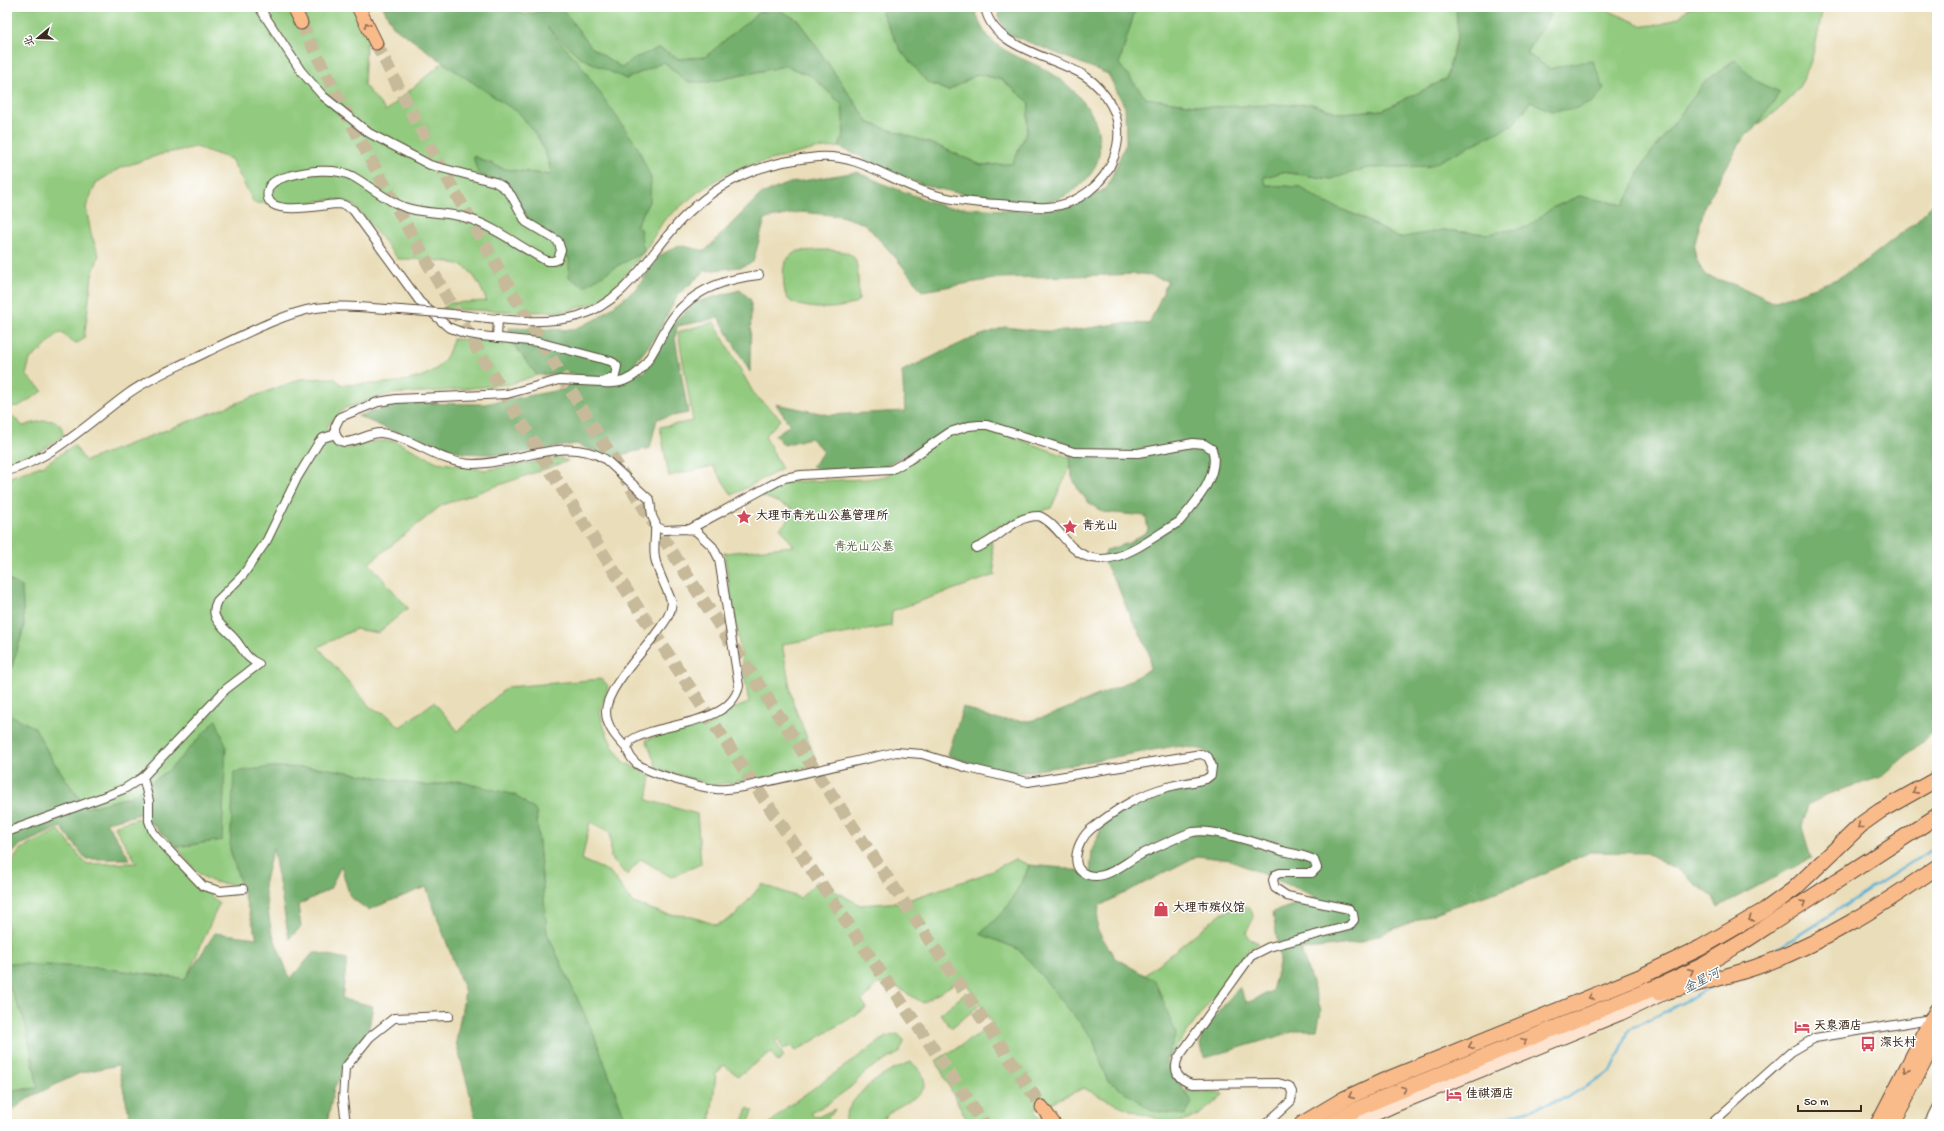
<svg xmlns="http://www.w3.org/2000/svg" width="1944" height="1131" font-family="'Gochi Hand','LXGW WenKai TC',sans-serif">
	<style>
		.green { fill: #92cb7f; stroke: #667a4e }
		.forest { fill: #75af6e; stroke: #586c46 }
		.lines { fill: none; stroke-linecap: round; stroke-linejoin: round }
		.stream { stroke: #56afd3; stroke-width: 2.5 }
		.primary-tunnel { stroke: #c7ba9b; stroke-width: 13; stroke-dasharray: 13 6; stroke-linecap: butt }
		.street-casing { stroke: #554535; stroke-width: 10 }
		.secondary-casing { stroke: #554535; stroke-width: 14 }
		.primary-casing { stroke: #554535; stroke-width: 15 }
		.highway-casing { stroke: #554535; stroke-width: 17 }
		.street { stroke: #fff; stroke-width: 8 }
		.secondary { stroke: #fde4d1; stroke-width: 12 }
		.primary { stroke: #fabb8b; stroke-width: 13 }
		.highway { stroke: #fabb8b; stroke-width: 15 }
		.street-bridge-casing { stroke: #554535; stroke-width: 10; stroke-linecap: butt }
		.street-bridge { stroke: #fff; stroke-width: 8 }
		.oneway { stroke: #916b4f }
		.labels { text-anchor: middle; dominant-baseline: central; stroke-width: 3; stroke-linejoin: round; paint-order: stroke }
		.poi-label { font-size: 12px; font-weight: bold; fill: #3b2a1e; stroke: #fff; text-anchor: start }
		.park-label { font-size: 12px; fill: #555a3b; stroke: #fff }
		.water-label { font-size: 13px; font-style: italic; fill: #465f66; stroke: #fff }
	</style>
	<rect width="100%" height="100%" fill="#fff"/>
	<filter id="ink" filterUnits="userSpaceOnUse"><feTurbulence type="fractalNoise" baseFrequency=".025" numOctaves="2"/><feDisplacementMap in="SourceGraphic" scale="8" xChannelSelector="R" yChannelSelector="G"/><feConvolveMatrix kernelMatrix="1 2 1 2 8 2 1 2 1" color-interpolation-filters="sRGB"/></filter>
	<filter id="wash" filterUnits="userSpaceOnUse"><feTurbulence type="fractalNoise" baseFrequency=".012" numOctaves="4" result="noise"/><feDisplacementMap in="SourceGraphic" scale="16" xChannelSelector="R" yChannelSelector="G"/><feGaussianBlur stdDeviation="0.9" result="paint"/><feColorMatrix in="noise" values="0 0 0 0 0 0 0 0 0 0 0 0 0 0 0 0 0 1.4 0 .05"/><feComposite in="paint" operator="in"/></filter>
	<g filter="url(#wash)">
		<rect width="100%" height="100%" fill="#eadeba"/>
		<g class="green">
			<path d="M 7,7 L 357,7 L 375,41 L 366,44 L 364,85 L 386,111 L 443,62 C 467,80 496,94 519,113 C 536,127 547,154 552,175 L 504,169 L 473,156 L 478,173 L 507,185 L 536,230 L 569,258 L 617,266 L 644,252 L 636,226 L 650,200 L 542,23 L 626,79 L 664,62 L 709,82 L 785,66 L 812,76 L 842,105 L 844,133 L 839,147 L 815,149 L 747,166 L 726,174 L 698,192 L 664,220 L 644,252 L 612,290 L 598,302 L 567,311 L 532,312 L 442,309 L 450,303 L 487,301 C 481,289 475,273 463,266 C 451,260 412,259 398,259 L 356,207 C 336,192 314,204 292,205 C 280,206 267,203 254,203 L 231,159 L 196,147 L 162,154 L 120,168 L 96,183 L 86,207 L 91,234 L 99,255 L 92,276 L 84,339 L 77,343 L 70,341 L 62,333 L 57,334 L 45,347 L 30,359 L 26,375 L 43,391 L 19,406 L 7,407 Z"/>
			<path d="M 509,7 L 560,7 L 525,15 Z"/>
			<path d="M 561,7 L 889,7 L 881,11 L 901,51 L 927,82 L 948,91 L 978,74 L 1002,80 L 1029,102 L 1027,132 L 1012,164 L 981,165 L 936,145 L 869,123 L 798,20 L 731,36 L 705,57 L 679,59 L 659,48 L 633,59 L 622,68 L 592,48 Z"/>
			<path d="M 1136,7 L 1456,7 L 1458,34 L 1446,79 L 1383,110 L 1339,113 L 1311,104 L 1209,107 L 1145,98 L 1119,64 Z"/>
			<path d="M 1545,7 L 1600,7 L 1644,26 L 1662,24 L 1679,17 L 1690,7 L 1823,7 C 1817,37 1813,71 1793,95 C 1784,107 1769,116 1757,126 L 1780,92 L 1757,82 L 1734,60 L 1705,82 L 1645,161 L 1624,205 L 1579,196 L 1552,208 L 1528,227 L 1487,234 L 1443,230 L 1399,238 L 1358,216 L 1321,201 L 1300,187 L 1266,185 L 1263,178 L 1282,172 L 1331,179 L 1367,168 L 1430,166 L 1526,109 L 1530,101 L 1573,63 L 1550,69 L 1526,53 L 1550,15 Z"/>
			<path d="M 798,251 C 811,251 848,246 855,259 C 859,266 858,290 859,300 C 848,311 799,311 788,299 C 783,294 782,270 785,263 C 788,257 792,254 798,251 Z"/>
			<path d="M 714,322 L 754,394 L 781,419 L 765,436 L 782,469 L 732,495 L 713,466 L 669,476 L 660,427 L 693,421 L 678,332 Z"/>
			<path d="M 453,339 L 511,341 L 537,375 L 511,384 L 442,391 L 390,394 L 345,408 L 330,422 L 326,430 L 331,443 L 346,449 L 376,441 L 395,441 L 437,462 L 485,470 L 561,458 L 568,461 L 442,505 L 369,563 L 408,608 L 378,633 L 356,629 L 318,647 L 371,708 L 386,714 L 400,727 L 434,702 L 458,731 L 507,687 L 602,679 L 608,686 L 600,713 L 605,730 L 613,747 L 624,762 L 651,776 L 647,800 L 697,814 L 701,864 L 671,877 L 641,859 L 627,875 L 611,858 L 610,832 L 590,822 L 582,860 L 610,872 L 633,903 L 665,914 L 689,916 L 717,925 L 735,916 L 762,884 L 800,898 L 817,881 L 860,905 L 902,902 L 982,875 L 1015,859 L 1029,865 L 1025,876 L 1005,910 L 981,934 L 1018,949 L 1032,964 L 1093,1039 L 1107,1080 L 1192,1103 L 1184,1091 L 1224,1094 C 1214,1103 1198,1118 1184,1121 C 1162,1126 1104,1100 1084,1088 L 1034,1110 L 1043,1124 L 969,1124 L 936,1061 L 993,1025 L 963,978 L 923,1003 L 892,984 L 878,984 L 862,1001 L 867,1008 L 796,1051 L 791,1046 L 783,1049 L 778,1039 L 775,1040 L 784,1057 L 778,1062 L 771,1052 L 738,1076 L 724,1065 L 716,1074 L 710,1124 L 627,1124 L 594,1035 L 547,933 L 536,811 L 458,781 L 428,786 L 323,768 L 271,767 L 230,849 L 241,884 C 204,886 198,874 177,847 L 222,840 L 216,720 L 169,770 L 130,797 L 86,808 L 51,758 L 35,728 L 7,713 L 7,681 L 24,628 L 22,587 L 7,579 L 7,478 L 44,465 L 74,445 L 85,461 L 300,379 L 334,378 L 342,385 C 372,383 428,387 445,359 C 449,353 451,345 453,339 Z"/>
			<path d="M 7,410 L 23,426 C 38,422 63,412 63,436 L 42,450 L 7,465 Z"/>
			<path d="M 966,430 L 993,430 L 1074,459 L 1051,508 L 990,529 L 995,575 L 892,611 L 891,626 L 782,644 L 793,703 L 818,765 L 761,779 L 711,785 L 657,768 L 646,740 L 749,703 L 724,553 L 794,546 L 780,528 L 793,515 L 792,508 L 760,495 L 786,482 L 867,479 L 886,476 L 932,442 Z"/>
			<path d="M 138,818 L 219,904 L 186,979 L 100,968 L 7,963 L 7,869 L 21,849 L 59,830 L 86,864 L 137,863 L 114,826 Z"/>
			<path d="M 1245,906 L 1248,907 L 1254,917 L 1246,933 L 1250,939 L 1259,943 L 1248,950 L 1166,1061 L 1176,1033 L 1145,975 L 1219,915 L 1235,908 Z"/>
			<path d="M 7,982 L 25,1021 L 38,1088 L 7,1090 Z"/>
			<path d="M 967,992 L 979,1006 L 951,1028 L 940,1014 Z"/>
			<path d="M 898,1034 L 904,1040 L 903,1045 L 899,1053 L 868,1070 L 851,1087 L 824,1106 L 811,1112 L 812,1115 L 818,1117 L 835,1109 C 825,1131 790,1124 769,1124 L 787,1107 L 886,1037 Z"/>
			<path d="M 910,1062 C 920,1068 925,1076 925,1087 C 915,1104 888,1105 881,1124 L 844,1124 C 848,1093 884,1073 910,1062 Z"/>
			<path d="M 748,1108 L 753,1111 L 748,1124 L 742,1124 Z"/>
		</g>
		<g class="forest">
			<path d="M 383,7 L 509,7 L 525,15 L 561,7 L 592,48 L 622,68 L 633,59 L 659,48 L 679,59 L 705,57 L 759,12 L 781,11 L 798,20 L 869,123 L 936,145 L 981,165 L 1012,164 L 1027,132 L 1029,102 L 1002,80 L 978,74 L 948,91 L 927,82 L 901,51 L 881,11 L 889,7 L 975,7 C 982,49 1016,54 1048,71 C 1062,80 1074,90 1084,103 C 1091,112 1096,121 1098,132 C 1099,142 1101,153 1097,162 C 1090,182 1068,198 1047,202 C 1033,204 1018,201 1005,199 C 972,195 941,192 910,180 C 886,170 863,157 839,147 L 844,133 L 842,105 L 812,76 L 785,66 L 709,82 L 687,82 L 664,62 L 626,79 L 581,58 L 547,27 L 580,64 L 637,146 L 651,178 L 650,200 L 636,226 L 640,229 L 644,252 L 617,266 L 584,287 L 569,277 L 569,258 L 536,230 L 508,185 L 478,174 L 473,156 L 504,169 L 551,175 L 549,162 L 539,139 L 520,114 L 451,68 L 393,26 Z"/>
			<path d="M 999,7 L 1136,7 L 1119,64 L 1146,98 L 1209,107 L 1311,104 L 1339,113 L 1383,110 L 1446,79 L 1458,34 L 1456,7 L 1545,7 L 1550,15 L 1526,53 L 1550,69 L 1573,63 L 1593,61 L 1604,89 L 1593,102 L 1574,109 L 1551,111 L 1530,101 L 1514,124 L 1430,166 L 1367,168 L 1331,179 L 1282,172 L 1263,178 L 1266,185 L 1300,187 L 1321,201 L 1358,216 L 1399,238 L 1443,230 L 1487,234 L 1528,227 L 1552,208 L 1579,196 L 1624,205 L 1645,161 L 1705,82 L 1735,60 L 1757,82 L 1780,92 L 1757,126 L 1743,138 L 1705,205 L 1694,247 L 1696,258 L 1704,275 L 1739,286 L 1773,302 L 1837,279 L 1867,260 L 1913,224 L 1937,200 L 1937,729 L 1881,777 L 1828,794 L 1808,805 L 1802,827 L 1811,858 L 1718,907 L 1713,897 L 1676,869 L 1646,853 L 1590,852 L 1523,883 L 1451,907 L 1358,943 L 1301,950 L 1321,1010 L 1317,1030 L 1299,1030 L 1205,1058 L 1200,1044 L 1203,1031 L 1239,987 L 1247,1003 L 1272,991 L 1280,960 L 1273,912 L 1317,897 L 1230,860 L 1197,856 L 1099,906 L 1097,929 L 1115,958 L 1155,981 L 1176,1033 L 1166,1061 L 1192,1103 L 1185,1115 L 1153,1111 L 1107,1080 L 1093,1039 L 1032,964 L 1018,949 L 980,934 L 1005,910 L 1025,876 L 1029,865 L 1065,868 L 1090,875 L 1092,850 L 1102,827 L 1124,808 L 1167,789 L 1210,780 L 1211,756 L 1203,750 L 1195,748 L 1175,746 L 1071,765 L 1017,773 L 981,767 L 948,755 L 963,707 L 993,719 L 1029,721 L 1051,715 L 1120,686 L 1150,669 L 1150,656 L 1142,637 L 1129,614 L 1117,584 L 1102,559 L 1107,550 L 1129,543 L 1148,531 L 1146,516 L 1103,512 L 1090,504 L 1079,491 L 1072,477 L 1069,445 L 1036,437 L 970,426 L 941,435 L 878,470 L 830,473 L 812,466 L 824,451 L 810,438 L 784,445 L 775,435 L 790,425 L 776,404 L 830,415 L 905,411 L 902,371 L 970,339 L 1005,327 L 1041,331 L 1068,331 L 1124,323 L 1149,324 L 1168,281 L 1143,274 L 1000,278 L 922,291 L 896,258 L 865,224 L 841,216 L 801,212 L 765,219 L 753,262 L 740,267 L 705,271 L 678,295 L 655,338 L 628,372 L 643,373 L 672,324 L 696,302 L 740,290 L 751,300 L 750,372 L 719,318 L 677,326 L 675,338 L 688,413 L 657,419 L 650,448 L 611,457 L 576,444 L 509,455 L 464,453 L 390,430 L 358,416 L 403,403 L 484,404 L 565,389 L 575,373 L 537,375 L 511,341 L 509,328 L 572,330 L 597,319 L 637,288 L 659,256 L 679,245 L 705,251 L 761,194 L 790,183 L 857,172 L 886,185 L 945,207 L 1026,211 L 1072,207 L 1107,188 L 1126,143 L 1125,107 L 1108,74 L 1006,33 L 998,16 Z"/>
			<path d="M 7,579 L 22,587 L 24,628 L 7,681 Z"/>
			<path d="M 7,713 L 35,728 L 51,758 L 86,808 L 130,797 L 169,770 L 216,720 L 226,746 L 222,840 L 177,847 L 141,814 L 106,822 L 130,859 L 86,859 L 61,827 L 20,845 L 7,860 Z"/>
			<path d="M 271,767 L 323,768 L 428,786 L 458,781 L 515,795 L 536,811 L 547,933 L 594,1035 L 627,1124 L 476,1124 L 471,1098 L 456,1042 L 465,992 L 426,887 L 368,910 L 350,897 L 341,866 L 330,889 L 298,905 L 301,927 L 289,939 L 273,848 L 264,885 L 271,930 L 290,979 L 314,952 L 347,959 L 342,999 L 373,1006 L 369,1027 L 334,1088 L 327,1124 L 131,1124 L 118,1065 L 80,1073 L 30,1097 L 7,1114 L 7,1092 L 38,1088 L 25,1021 L 7,982 L 7,963 L 100,968 L 185,979 L 215,933 L 257,938 L 230,849 L 234,772 Z"/>
		</g>
		<g class="lines">
			<g class="stream">
				<path d="M 1771,953 L 1937,846"/>
				<path d="M 1481,1124 L 1566,1098 L 1611,1072 L 1629,1030 L 1713,987"/>
			</g>
		</g>
	</g>
	<g filter="url(#ink)">
		<g class="lines">
			<g class="primary-tunnel">
				<path d="M 301,23 C 451,331 642,619 834,903 C 883,977 935,1050 984,1124"/>
				<path d="M 376,43 C 443,176 518,306 597,433 C 739,662 892,884 1042,1107"/>
			</g>
			<defs>
				<g id="street">
					<path d="M 259,7 L 301,71 L 323,96 L 369,133 L 430,165 L 495,182 L 503,187 L 511,195 L 526,222 L 558,241 L 561,250 L 558,259 L 553,261 L 547,261 C 521,248 497,228 470,219 C 449,211 426,215 404,207 C 385,200 370,186 352,176 C 334,167 307,171 289,176 C 281,178 270,181 268,190 C 261,220 324,204 338,204 L 344,205 L 353,210 L 420,302 L 448,327 L 464,333 L 481,336 L 538,342 L 610,361 L 614,363 L 617,366 L 615,376 L 602,382 L 559,380 L 507,394 L 396,399 L 378,402 L 340,417 L 335,427 C 335,458 367,431 381,433 C 414,437 440,464 474,464 C 516,464 565,435 605,459 L 650,500 L 652,516 L 657,527 L 664,530 L 686,529 L 696,531 L 713,547 L 719,559 L 739,686 C 730,727 659,721 630,741 L 627,749 C 629,755 632,760 637,764 C 652,774 698,787 716,789 C 725,790 734,788 744,787 L 896,752 L 922,754 L 968,768 L 1028,782 L 1201,754 L 1208,757 L 1212,766 L 1211,775 L 1206,779 C 1194,783 1180,783 1168,787 C 1139,794 1114,811 1091,829 C 1075,842 1066,876 1096,876 C 1111,876 1127,861 1140,855 C 1153,849 1181,835 1193,832 C 1214,828 1260,844 1282,851 C 1292,853 1305,855 1314,860 L 1317,868 L 1312,873 L 1280,873 L 1275,875 L 1273,880 L 1275,888 L 1287,896 L 1349,909 L 1353,914 L 1354,920 L 1349,926 L 1269,947 L 1251,956 L 1178,1058 C 1172,1072 1179,1080 1192,1084 L 1278,1083 L 1289,1086 L 1292,1092 L 1291,1101 L 1266,1124"/>
					<path d="M 452,314 C 491,318 540,327 578,316 C 627,302 650,252 683,218 C 723,178 762,162 818,157 C 858,154 886,178 923,191 C 947,200 973,203 999,204 C 1015,205 1032,208 1048,207 C 1077,205 1104,185 1114,157 C 1120,140 1120,121 1111,105 C 1105,94 1096,83 1085,76 C 1054,56 992,49 985,7"/>
					<path d="M 497,338 L 498,318"/>
					<path d="M 604,383 C 653,387 654,331 684,305 C 704,286 732,278 759,275"/>
					<path d="M 7,471 C 56,457 89,422 129,393 C 153,376 181,365 207,352 C 237,338 284,313 316,308 C 344,304 373,309 401,310"/>
					<path d="M 690,529 L 784,478 L 801,475 L 891,470 L 909,460 L 950,432 L 969,426 L 979,425 L 987,425 L 1074,452 L 1138,453 L 1193,443 L 1204,444 L 1212,449 C 1221,475 1195,503 1179,522 C 1148,539 1106,579 1072,547 C 1062,537 1052,521 1039,516 C 1011,516 1000,540 976,548"/>
					<path d="M 627,749 C 618,739 606,727 606,712 C 606,689 641,654 655,635 C 662,625 671,616 672,603 C 667,588 658,574 655,558 C 653,547 656,535 655,523"/>
					<path d="M 143,777 L 149,801 L 149,821 L 153,832 L 161,842 L 203,886 L 220,891 L 243,889"/>
					<path d="M 7,832 L 103,797 L 124,789 L 143,777 L 226,689 L 259,664 C 243,657 244,648 233,637 C 223,626 208,618 217,601 L 243,575 L 267,540 L 297,478 L 319,442 L 323,438 L 336,434"/>
					<path d="M 346,1124 L 343,1099 L 345,1068 L 370,1037 L 394,1018 L 449,1016"/>
					<path d="M 1711,1124 L 1791,1052 L 1815,1038 L 1925,1020"/>
					<path d="M 1928,1124 L 1937,1106"/>
				</g>
				<path id="secondary" d="M 1354,1124 L 1392,1107 L 1621,1014 L 1668,992"/>
				<g id="primary">
					<path d="M 293,7 L 301,23"/>
					<path d="M 358,7 L 376,43"/>
					<path d="M 1042,1107 L 1054,1124"/>
				</g>
				<g id="highway">
					<path d="M 1659,993 C 1692,985 1724,978 1756,967 C 1821,944 1881,906 1937,867"/>
					<path d="M 1302,1124 L 1344,1099 L 1381,1082 L 1640,977 L 1700,948 L 1765,910 L 1794,889 L 1863,823 L 1880,811 L 1937,779"/>
					<path d="M 1331,1124 L 1351,1112 L 1387,1096 L 1659,986 L 1704,965 L 1746,940 L 1937,816"/>
					<path d="M 1878,1124 L 1937,1010"/>
					<path d="M 1892,1124 L 1937,1036"/>
				</g>
			</defs>
			<use href="#street" class="street-casing"/>
			<use href="#secondary" class="secondary-casing"/>
			<use href="#primary" class="primary-casing"/>
			<use href="#highway" class="highway-casing"/>
			<use href="#street" class="street"/>
			<use href="#secondary" class="secondary"/>
			<use href="#primary" class="primary"/>
			<use href="#highway" class="highway"/>
			<defs>
				<path id="street-bridge" d="M 401,310 L 452,314"/>
			</defs>
			<use href="#street-bridge" class="street-bridge-casing"/>
			<use href="#street-bridge" class="street-bridge"/>
		</g>
		<defs><path id="oneway-chevron" d="M-2-3.5L2.5 0L-2 3.5" fill="none" stroke-width="1.6" stroke-linecap="round" stroke-linejoin="round"/></defs>
		<g class="oneway">
			<use href="#oneway-chevron" transform="translate(367 25) rotate(-116)"/>
			<use href="#oneway-chevron" transform="translate(1915 791) rotate(152)"/>
			<use href="#oneway-chevron" transform="translate(1860 826) rotate(141)"/>
			<use href="#oneway-chevron" transform="translate(1803 903) rotate(-33)"/>
			<use href="#oneway-chevron" transform="translate(1751 919) rotate(149)"/>
			<use href="#oneway-chevron" transform="translate(1691 971) rotate(-25)"/>
			<use href="#oneway-chevron" transform="translate(1591 997) rotate(158)"/>
			<use href="#oneway-chevron" transform="translate(1524 1041) rotate(-22)"/>
			<use href="#oneway-chevron" transform="translate(1471 1046) rotate(158)"/>
			<use href="#oneway-chevron" transform="translate(1906 1070) rotate(117)"/>
			<use href="#oneway-chevron" transform="translate(1404 1089) rotate(-22)"/>
			<use href="#oneway-chevron" transform="translate(1351 1096) rotate(156)"/>
		</g>
	</g>
	<defs>
		<symbol id="sight-bare" viewBox="-9 -9 18 18"><path d="M0-6L1.8-2.2L6-1.7L2.9 1.2L3.7 5.4L0 3.3L-3.7 5.4L-2.9 1.2L-6-1.7L-1.8-2.2Z" fill="#d1495b" stroke="#fff" stroke-width="2.5" paint-order="stroke"/></symbol>
		<symbol id="shop-bare" viewBox="-9 -9 18 18"><path d="M-5-2.5h2.3a2.7 3.5 0 0 1 5.4 0H5L5.5 6h-11ZM-1.5-2.5h3a1.5 2.3 0 0 0-3 0Z" fill="#d1495b" stroke="#fff" stroke-width="2.5" paint-order="stroke"/></symbol>
		<symbol id="hotel-bare" viewBox="-9 -9 18 18"><path d="M-6-4.5h1.5V1H6V5H4.5V3h-9V5H-6ZM-4 0a1.8 1.8 0 1 1 3.6 0ZM.5 0V-2.5h3Q6-2.5 6 0Z" fill="#d1495b" stroke="#fff" stroke-width="2.5" paint-order="stroke"/></symbol>
		<symbol id="bus-bare" viewBox="-9 -9 18 18"><path d="M-5-6H5V4H4V6H2V4H-2V6H-4V4H-5ZM-3.5-4V0h7V-4ZM-3.5 1.2v1.5H-2V1.2ZM2 1.2v1.5H3.5V1.2Z" fill="#d1495b" stroke="#fff" stroke-width="2.5" paint-order="stroke"/></symbol>
	</defs>
	<g fill-rule="evenodd">
		<use href="#sight-bare" x="733" y="506" width="22" height="22"/>
		<use href="#sight-bare" x="1059" y="516" width="22" height="22"/>
		<use href="#shop-bare" x="1150" y="898" width="22" height="22"/>
		<use href="#hotel-bare" x="1791" y="1016" width="22" height="22"/>
		<use href="#bus-bare" x="1857" y="1033" width="22" height="22"/>
		<use href="#hotel-bare" x="1443" y="1084" width="22" height="22"/>
	</g>
	<g class="labels">
		<g class="poi-label">
			<text x="756" y="517">大理市青光山公墓管理所</text>
			<text x="1082" y="527">青光山</text>
			<text x="1173" y="909">大理市殡仪馆</text>
			<text x="1814" y="1027">天泉酒店</text>
			<text x="1880" y="1044">深长村</text>
			<text x="1466" y="1095">佳祺酒店</text>
		</g>
		<g class="park-label">
			<text x="864" y="548">青光山公墓</text>
		</g>
		<g class="water-label">
			<text transform="translate(1702 982) rotate(-27)">金星河</text>
		</g>
	</g>
	<rect width="1944" height="1131" fill="none" stroke="#fff" stroke-width="24"/>
	<g transform="translate(38 38) rotate(251)" stroke="#ffffff" stroke-width="3" paint-order="stroke">
	<path d="M0-3L7 15L0 10L-7 15Z" fill="#3b2a1e"/>
	<text y="-6" font-size="11" font-weight="bold" text-anchor="middle" fill="#3b2a1e">北</text>
	</g>
	<path d="M1798 1105v6h63v-6" fill="none" stroke="#3b2a1e" stroke-width="2"/>
	<text x="1804" y="1105" font-size="12" fill="#3b2a1e" stroke="#ffffff" stroke-width="3" paint-order="stroke">50 m</text>
</svg>
